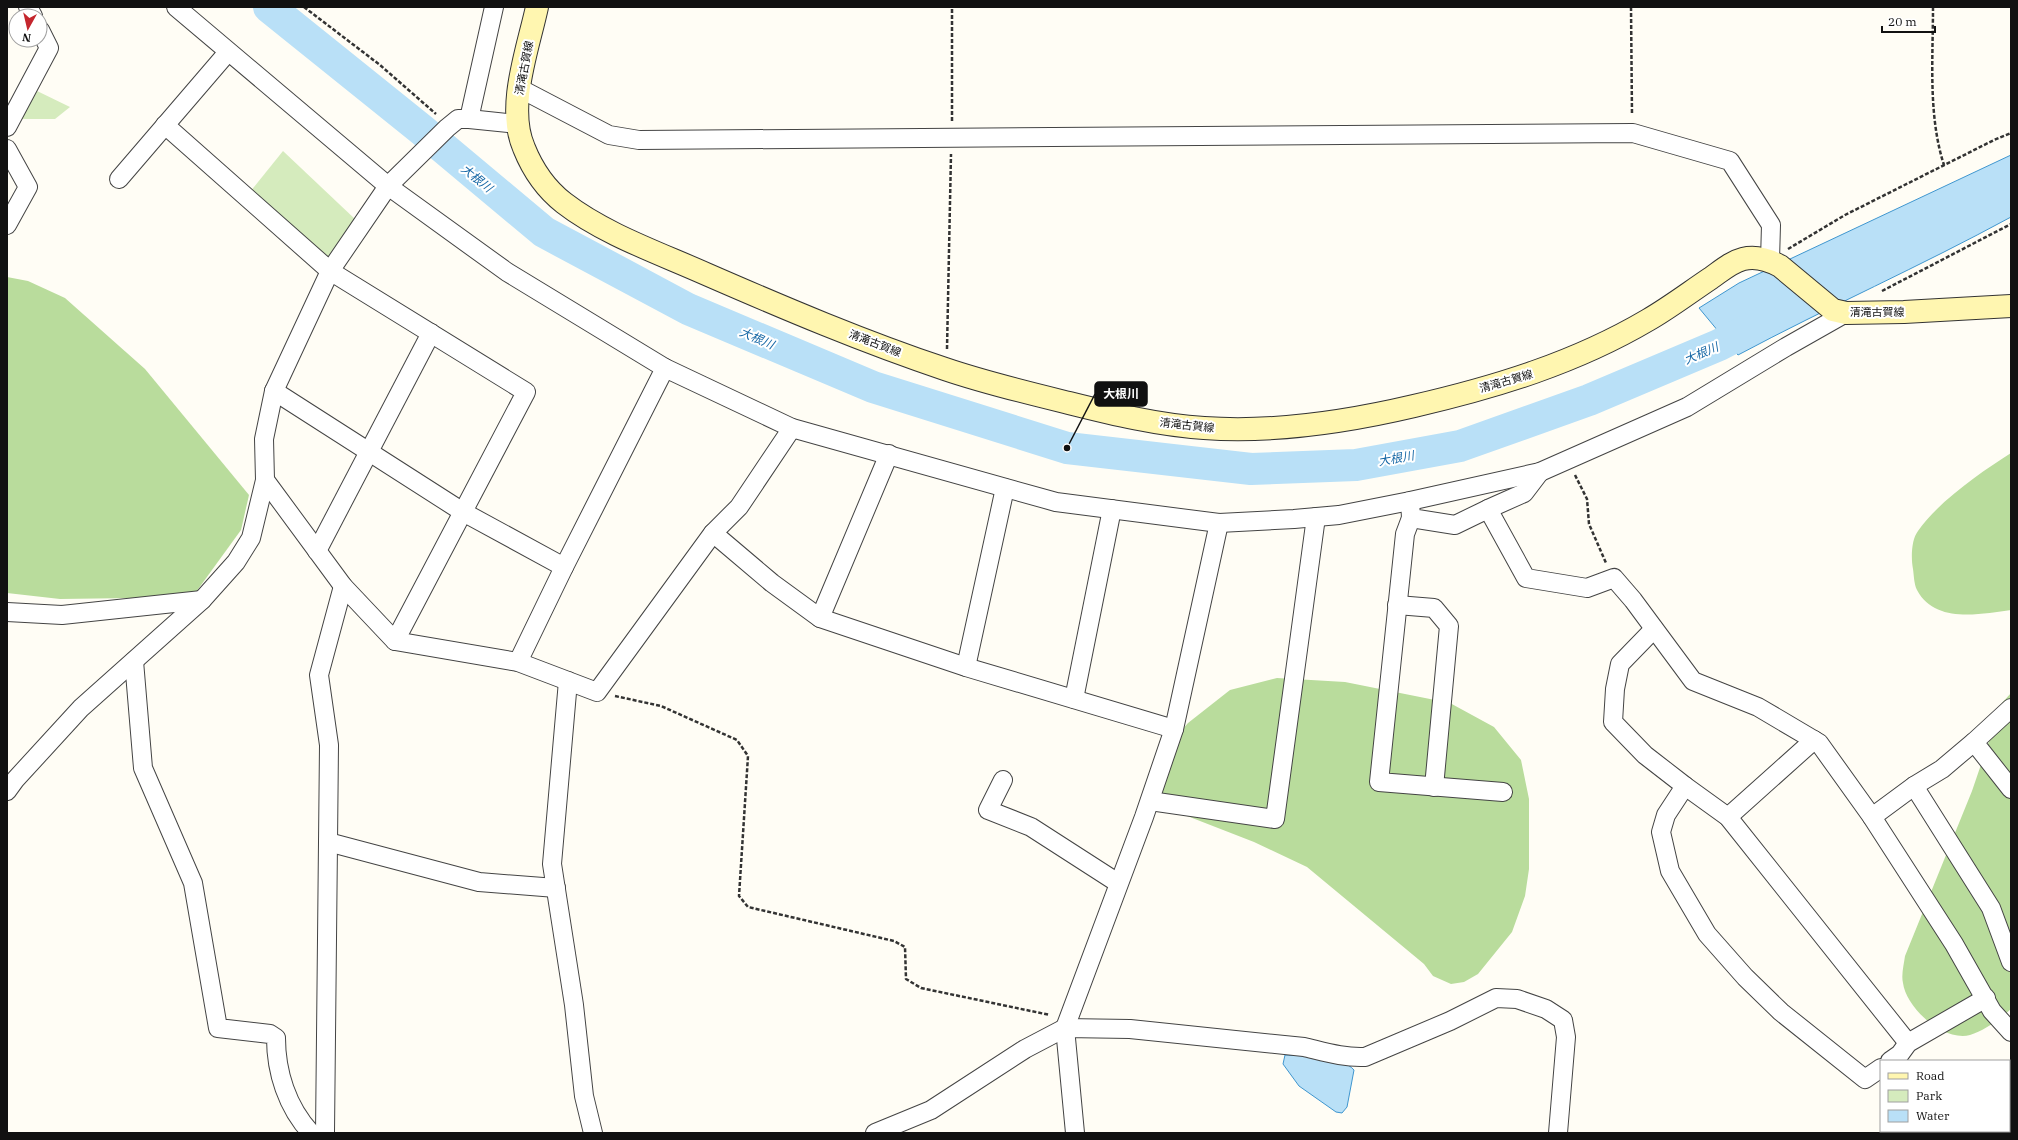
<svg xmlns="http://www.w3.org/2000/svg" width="2018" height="1140" font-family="'IBM Plex Serif','Noto Sans JP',serif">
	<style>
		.green { fill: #d5ebbd }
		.forest { fill: #b9dc9c }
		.water { fill: #b9e0f7; stroke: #3f96cf }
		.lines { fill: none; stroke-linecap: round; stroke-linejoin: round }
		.river { stroke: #b9e0f7; stroke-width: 32 }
		.street-casing { stroke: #444; stroke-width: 20 }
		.secondary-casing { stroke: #333; stroke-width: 24 }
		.path { stroke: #333; stroke-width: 2.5; stroke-dasharray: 4 2; stroke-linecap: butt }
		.street { stroke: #fff; stroke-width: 18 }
		.secondary { stroke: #fff6b0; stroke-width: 22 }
		.labels { text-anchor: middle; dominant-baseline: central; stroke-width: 4; stroke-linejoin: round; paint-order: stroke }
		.street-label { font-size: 11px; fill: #111; stroke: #fff }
		.water-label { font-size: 12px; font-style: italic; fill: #1768a6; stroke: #fff }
		.leader { fill: none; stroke: #111; stroke-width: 1.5 }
		.callout-dot { fill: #111; stroke: #fff; stroke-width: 1.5 }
		.callout { fill: #111; stroke: #111; stroke-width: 1.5 }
		.callout-label { font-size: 12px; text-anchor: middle; font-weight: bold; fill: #fff }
	</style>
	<rect width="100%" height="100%" fill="#fffdf5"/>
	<g class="green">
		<path d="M 35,90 L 70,107 L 55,119 L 22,119 Z"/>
		<path d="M 283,151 L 356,220 L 329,259 L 250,192 Z"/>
	</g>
	<g class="forest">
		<path d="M 7,277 L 28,281 L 65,298 L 145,369 L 249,495 L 241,530 L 196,592 L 132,598 L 60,599 L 7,593 Z"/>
		<path d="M 2011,453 L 2011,610 C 1980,614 1935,624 1917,590 C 1914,584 1914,576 1913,569 C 1911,559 1911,540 1918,531 C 1938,502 1981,472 2011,453 Z"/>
		<path d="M 1277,678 L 1345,682 L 1450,703 L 1494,727 L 1521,760 L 1529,799 L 1529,869 L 1525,896 L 1512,932 L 1478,974 L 1464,982 L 1451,984 L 1433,976 L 1424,964 L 1307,867 L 1254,842 L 1182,814 L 1158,791 L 1166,748 L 1188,723 L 1230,690 Z"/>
		<path d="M 2011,693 L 2011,1009 C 2000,1019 1984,1031 1970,1035 C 1944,1042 1906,1008 1903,983 C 1901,975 1904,964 1905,956 L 1972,791 L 2002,703 Z"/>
	</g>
	<g class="water">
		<path d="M 2011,155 L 2011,217 C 1921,266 1828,307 1738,355 L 1699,308 L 1739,283 Z"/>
		<path d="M 1285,1055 C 1304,1056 1341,1055 1354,1070 L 1347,1107 L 1342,1113 L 1336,1112 L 1299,1086 L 1283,1064 Z"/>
	</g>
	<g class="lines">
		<path class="river" d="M 269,7 L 422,130 L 544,232 L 688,309 L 873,387 L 1067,448 L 1251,469 L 1356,465 L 1460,446 L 1589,400 L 1719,345 L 1765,321"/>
		<defs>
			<g id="street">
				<path d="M 28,7 L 33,16"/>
				<path d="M 176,7 L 388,186 L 507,272 L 665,368 L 792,428 L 1056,502 L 1219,523 L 1294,519 L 1339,515 L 1410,501 L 1540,472 L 1687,407 L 1786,347 L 1846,313"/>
				<path d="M 519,88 L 609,135 L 639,140 L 1633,133 L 1730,161 L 1771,225 L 1770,260"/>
				<path d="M 469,119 L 494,7"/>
				<path d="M 165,125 L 330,271 L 526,392 L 395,641"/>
				<path d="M 7,127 L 49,48 L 40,30"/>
				<path d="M 7,149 L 28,187 L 7,225"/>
				<path d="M 119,179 L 228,52"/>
				<path d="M 274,391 L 463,512 L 564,567"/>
				<path d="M 265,480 L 343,586 L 395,641 L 518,662 L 597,692 L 713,533 L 739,507 L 792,428"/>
				<path d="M 1410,501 L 1411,518 L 1455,525 L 1488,509 L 1526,578 L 1587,588 L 1614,578 L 1633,600 L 1693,681 L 1758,707 L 1819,743 L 1872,817 L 1954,944 L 1992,1011 L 2011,1032"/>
				<path d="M 1488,509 L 1524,493 L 1540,472"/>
				<path d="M 1411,518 L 1405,534 L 1379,782 L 1503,792"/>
				<path d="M 713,533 L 772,583 L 820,618 L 966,667 L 1174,729"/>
				<path d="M 317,551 L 431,333"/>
				<path d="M 1397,605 L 1434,608 L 1449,626 L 1434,787"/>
				<path d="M 7,612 L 62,615 L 202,600"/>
				<path d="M 820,618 L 889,454"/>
				<path d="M 1654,629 L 1620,664 L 1615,689 L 1613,722 L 1645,755 L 1685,786 L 1666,815 L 1661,832 L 1670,871 L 1707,934 L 1745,977 L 1781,1012 L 1865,1079 L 1881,1068"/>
				<path d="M 134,661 L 143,768 L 193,883 L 218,1028 L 270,1034 L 276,1038 C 276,1072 287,1107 311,1133"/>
				<path d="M 518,662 L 564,567 L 665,368"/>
				<path d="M 966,667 L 1005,488"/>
				<path d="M 568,681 L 552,864 L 574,1005 L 584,1096 L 593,1133"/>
				<path d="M 1074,699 L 1112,509"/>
				<path d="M 2011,708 L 1974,742 L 2011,789"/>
				<path d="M 1003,780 L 988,810 L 1031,827 L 1118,883"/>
				<path d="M 1685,786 L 1728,817 L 1908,1043"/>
				<path d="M 1914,786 L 1991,908 L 2011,962"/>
				<path d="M 7,791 L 15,780 L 81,708 L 202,600 L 236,562 L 251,538 L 265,480 L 264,439 L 274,391 L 330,271 L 388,186 L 447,128 L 458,119 L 469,119 L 518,124"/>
				<path d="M 1150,801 L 1275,819 L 1316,517"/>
				<path d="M 1728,817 L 1814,740"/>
				<path d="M 1872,817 L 1914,786 L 1942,769 L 1974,742"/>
				<path d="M 328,842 L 479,882 L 556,888"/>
				<path d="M 1890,1061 L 1900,1054 L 1908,1043 L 1986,998"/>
				<path d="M 2009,1121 L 2011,1118"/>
				<path d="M 325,1133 L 329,745 L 319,675 L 343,586"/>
				<path d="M 875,1133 L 931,1110 L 1025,1049 L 1065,1028 L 1130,1029 L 1304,1047 C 1325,1052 1344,1058 1365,1057 L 1450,1021 L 1496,998 L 1517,999 L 1546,1009 L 1563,1020 L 1566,1037 L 1558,1133"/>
				<path d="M 1075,1133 L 1065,1028 L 1144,817 L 1174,729 L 1219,523"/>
			</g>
			<path id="secondary" d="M 537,7 C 528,49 506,107 524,148 C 532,168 546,189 564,203 C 604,234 659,253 706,274 C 784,308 864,342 945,369 C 986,383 1028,393 1069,403 C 1113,414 1158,425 1204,428 C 1274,433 1346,422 1414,406 C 1496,387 1575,363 1648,320 C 1669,308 1690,292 1711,278 C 1721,271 1731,262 1743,259 C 1755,256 1769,260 1780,266 L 1833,310 L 1846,313 L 1904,312 L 2011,306"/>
		</defs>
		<use href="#street" class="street-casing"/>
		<use href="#secondary" class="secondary-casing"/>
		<g class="path">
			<path d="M 304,7 L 380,65 L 436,114"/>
			<path d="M 1631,7 L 1632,115"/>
			<path d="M 1933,7 C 1933,59 1928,116 1944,165"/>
			<path d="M 952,121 L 952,7"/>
			<path d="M 1788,249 L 1845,215 L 1994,140 L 2011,133"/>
			<path d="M 1882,291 L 2011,224"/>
			<path d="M 947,349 L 951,154"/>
			<path d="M 1575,475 L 1587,499 L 1589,524 L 1606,563"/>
			<path d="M 615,696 L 661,706 L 737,740 L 748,756 L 739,896 L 748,907 L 894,941 L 905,947 L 906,979 L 921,988 L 1050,1015"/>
		</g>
		<use href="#street" class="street"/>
		<use href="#secondary" class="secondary"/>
	</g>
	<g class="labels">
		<g class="street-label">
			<text transform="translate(524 68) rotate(-79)">清滝古賀線</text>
			<text x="1877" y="312">清滝古賀線</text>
			<text transform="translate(875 343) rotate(21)">清滝古賀線</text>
			<text transform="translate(1506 381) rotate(-16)">清滝古賀線</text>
			<text transform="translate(1187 425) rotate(6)">清滝古賀線</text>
		</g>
		<g class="water-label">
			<text transform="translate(477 178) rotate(39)">大根川</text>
			<text transform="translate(757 338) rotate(23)">大根川</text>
			<text transform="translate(1701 353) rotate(-23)">大根川</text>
			<text transform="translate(1396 458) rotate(-10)">大根川</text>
		</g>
	</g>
	<path class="leader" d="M1067 448L1095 394"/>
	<circle class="callout-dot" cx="1067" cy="448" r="4"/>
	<rect class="callout" x="1095" y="382" width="52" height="24" rx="4"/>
	<g class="callout-label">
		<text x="1121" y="398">大根川</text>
	</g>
	<rect width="2018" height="1140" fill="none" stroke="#111111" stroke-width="16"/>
	<rect x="1880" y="1060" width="130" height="72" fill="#ffffff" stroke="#a0a0a0"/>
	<rect x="1888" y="1073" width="20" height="6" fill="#fff6b0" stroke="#a0a0a0"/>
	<text x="1916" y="1080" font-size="12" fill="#111111">Road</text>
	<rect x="1888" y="1090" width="20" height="12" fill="#d5ebbd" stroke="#a0a0a0"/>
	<text x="1916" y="1100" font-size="12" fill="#111111">Park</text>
	<rect x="1888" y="1110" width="20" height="12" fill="#b9e0f7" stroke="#a0a0a0"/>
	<text x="1916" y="1120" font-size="12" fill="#111111">Water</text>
	<g transform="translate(28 28) rotate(188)"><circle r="19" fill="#ffffff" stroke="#a0a0a0"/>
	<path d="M0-3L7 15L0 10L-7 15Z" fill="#c4262e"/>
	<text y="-6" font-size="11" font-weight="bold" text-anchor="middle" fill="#111111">N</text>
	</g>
	<path d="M1882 26v6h53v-6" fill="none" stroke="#111111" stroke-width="2"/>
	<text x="1888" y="26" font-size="12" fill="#111111" stroke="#ffffff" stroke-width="3" paint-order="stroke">20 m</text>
</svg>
